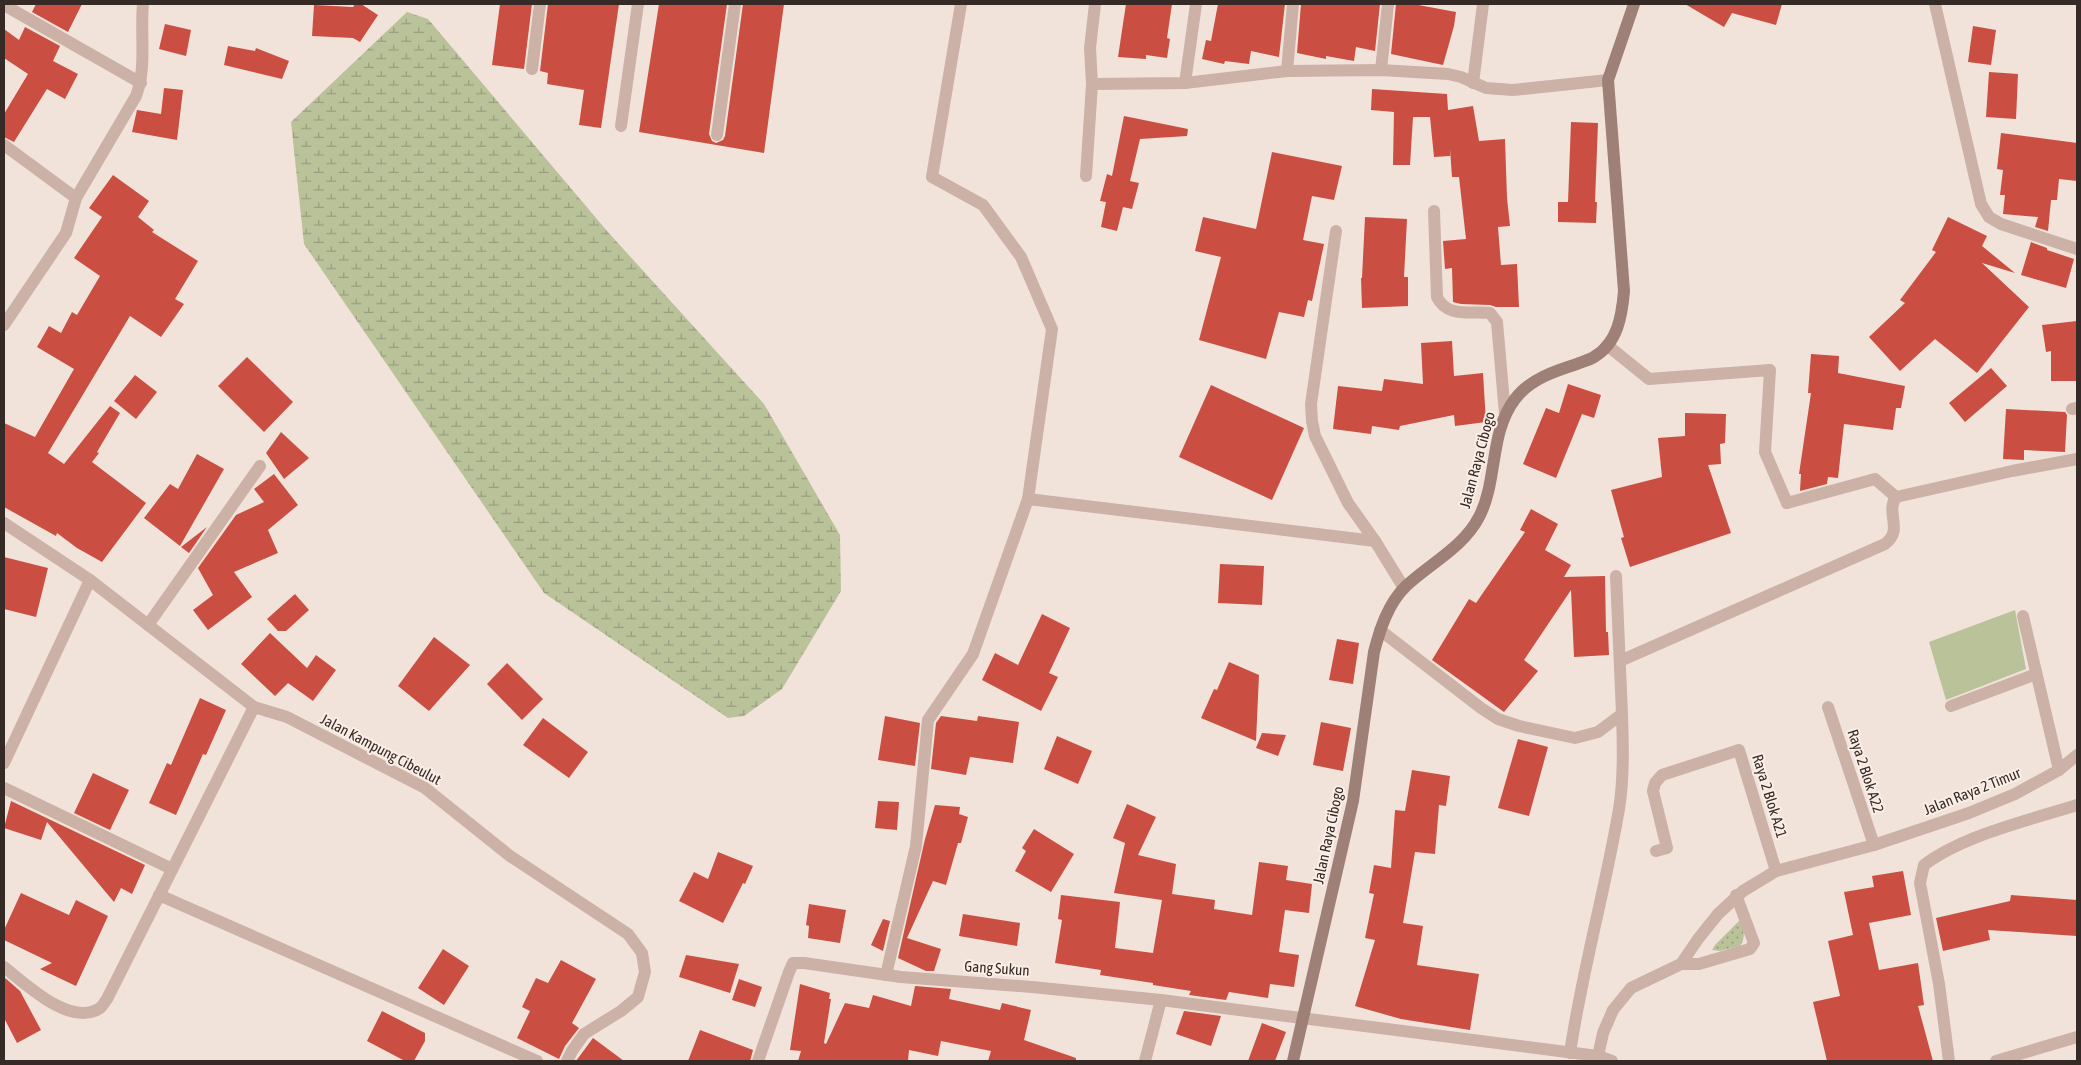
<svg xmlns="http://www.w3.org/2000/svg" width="2081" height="1065" font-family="'Asap Condensed',sans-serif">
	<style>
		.grass { fill: url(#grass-dots) }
		.wetland { fill: url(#wetland-marsh) }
		.park { fill: #bac29a }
		.building { fill: #ca4e41 }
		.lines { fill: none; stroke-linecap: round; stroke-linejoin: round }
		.street { stroke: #cbb1a6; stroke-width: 12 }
		.secondary { stroke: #9e8077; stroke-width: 12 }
		.labels { text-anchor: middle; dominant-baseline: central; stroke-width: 4; stroke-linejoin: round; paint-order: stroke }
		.street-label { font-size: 15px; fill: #362a27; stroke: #faeee7 }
	</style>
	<defs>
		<pattern id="grass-dots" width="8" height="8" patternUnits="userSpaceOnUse" patternTransform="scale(1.25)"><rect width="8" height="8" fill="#bac29a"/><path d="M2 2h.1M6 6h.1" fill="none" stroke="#989e7e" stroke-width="1.8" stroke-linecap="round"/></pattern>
		<pattern id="wetland-marsh" width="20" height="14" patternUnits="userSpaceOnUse" patternTransform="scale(1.25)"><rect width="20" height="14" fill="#bac29a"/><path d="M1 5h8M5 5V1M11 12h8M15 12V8" fill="none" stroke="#989e7e"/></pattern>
	</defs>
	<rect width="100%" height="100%" fill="#f2e3da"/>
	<path class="grass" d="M 1740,920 C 1744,929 1746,938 1740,946 L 1720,951 L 1712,950 L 1715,945 Z"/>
	<path class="wetland" d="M 407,12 L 428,19 L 607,231 L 764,404 L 840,535 L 841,591 L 782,689 L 744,716 L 728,718 L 544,593 L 304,244 L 291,122 Z"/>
	<path class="park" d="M 2015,610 L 2026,669 L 1946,700 L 1929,642 Z"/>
	<g class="building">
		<path d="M 36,4 L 82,4 L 68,32 L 32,12 Z"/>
		<path d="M 355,4 L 361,4 L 378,15 L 360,42 L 353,38 L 312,36 L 314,5 L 353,7 Z"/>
		<path d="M 500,4 L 532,4 L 524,69 L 492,65 Z"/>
		<path d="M 548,4 L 619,4 L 601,128 L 579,125 L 584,90 L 547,84 L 548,73 L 540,71 Z"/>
		<path d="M 659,4 L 727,4 L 709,134 L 712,141 L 716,143 L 723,140 L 725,136 L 743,4 L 784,4 L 764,153 L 639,132 Z"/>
		<path d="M 1126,4 L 1172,4 L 1167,38 L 1170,39 L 1167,58 L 1146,55 L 1146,59 L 1118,57 Z"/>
		<path d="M 1218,4 L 1285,4 L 1279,57 L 1251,51 L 1249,64 L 1225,61 L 1224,64 L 1202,59 L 1206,40 L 1211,41 Z"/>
		<path d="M 1301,4 L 1380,4 L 1375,51 L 1356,47 L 1354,61 L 1326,56 L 1326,59 L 1297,53 Z"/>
		<path d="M 1396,4 L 1413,4 L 1456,12 L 1454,26 L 1443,65 L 1391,54 Z"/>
		<path d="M 1685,4 L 1782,4 L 1776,25 L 1732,13 L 1724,27 Z"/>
		<path d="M 165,24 L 191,30 L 186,56 L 159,49 Z"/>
		<path d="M 1973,26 L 1996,30 L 1991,65 L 1968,62 Z"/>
		<path d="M 25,27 L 60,46 L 53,61 L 78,74 L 65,99 L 47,89 L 14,142 L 4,137 L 4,114 L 28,74 L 4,58 L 4,29 L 19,40 Z"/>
		<path d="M 228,46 L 255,51 L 256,48 L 289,61 L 282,79 L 224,65 Z"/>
		<path d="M 1989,72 L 2018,74 L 2016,119 L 1986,117 Z"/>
		<path d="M 164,88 L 183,90 L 177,140 L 132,132 L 137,110 L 161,114 Z"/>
		<path d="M 1372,89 L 1447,94 L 1448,110 L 1473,106 L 1479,141 L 1505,139 L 1507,198 L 1510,226 L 1498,227 L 1501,265 L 1517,264 L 1519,307 L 1496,307 L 1490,305 L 1461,304 L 1453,302 L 1452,268 L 1445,269 L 1443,241 L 1466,239 L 1459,177 L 1452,177 L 1450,149 L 1450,156 L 1434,157 L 1430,117 L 1413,117 L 1410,165 L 1393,165 L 1394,112 L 1371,110 Z"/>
		<path d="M 1124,116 L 1188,129 L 1187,136 L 1140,139 L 1130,181 L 1139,183 L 1132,209 L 1123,207 L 1117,231 L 1101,227 L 1106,202 L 1100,201 L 1107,174 L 1112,176 Z"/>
		<path d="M 1571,122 L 1598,123 L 1595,202 L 1597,202 L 1596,223 L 1558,222 L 1558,202 L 1568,202 Z"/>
		<path d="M 2001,133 L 2077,143 L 2077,181 L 2059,179 L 2057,200 L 2051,200 L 2048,231 L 2035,227 L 2038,217 L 2003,214 L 2005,195 L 2000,195 L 2003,170 L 1997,169 Z"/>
		<path d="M 1272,152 L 1342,166 L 1334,200 L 1312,196 L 1303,240 L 1324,244 L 1312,301 L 1308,300 L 1304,317 L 1279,312 L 1266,359 L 1199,340 L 1221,257 L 1195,251 L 1203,217 L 1256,229 Z"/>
		<path d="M 113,175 L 149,201 L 138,217 L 154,230 L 152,232 L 198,261 L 175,299 L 184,304 L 161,337 L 130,316 L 48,453 L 64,464 L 110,406 L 120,413 L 97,452 L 99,453 L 92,462 L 146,503 L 102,562 L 77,548 L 57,533 L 56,536 L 4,507 L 4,423 L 35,437 L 74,369 L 37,347 L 49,326 L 61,333 L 72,312 L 77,315 L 100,276 L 74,258 L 102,217 L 89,208 Z"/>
		<path d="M 1365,217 L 1407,219 L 1404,277 L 1408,277 L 1408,306 L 1362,308 L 1361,278 L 1362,278 Z"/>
		<path d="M 1948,217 L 1987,236 L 1982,246 L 2015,273 L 1982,263 L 2029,307 L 1977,373 L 1935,339 L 1900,371 L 1869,337 L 1905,303 L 1900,300 L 1936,252 L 1932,250 Z"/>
		<path d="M 2031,242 L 2047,248 L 2047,250 L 2074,259 L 2066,288 L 2021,275 Z"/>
		<path d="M 2077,321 L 2077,381 L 2051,381 L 2051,351 L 2046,352 L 2042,325 Z"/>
		<path d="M 1452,341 L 1454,376 L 1483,373 L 1486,422 L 1455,426 L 1454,415 L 1400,426 L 1399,430 L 1372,426 L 1371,434 L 1333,429 L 1338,386 L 1382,391 L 1384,379 L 1423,384 L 1421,343 Z"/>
		<path d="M 1811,354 L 1839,356 L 1838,373 L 1905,386 L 1901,408 L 1896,408 L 1893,430 L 1844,424 L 1838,478 L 1828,477 L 1827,484 L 1800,491 L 1801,474 L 1799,474 L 1811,393 L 1808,393 Z"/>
		<path d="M 247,357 L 293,402 L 264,432 L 218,386 Z"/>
		<path d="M 1991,368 L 2007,386 L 1965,422 L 1949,403 Z"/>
		<path d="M 135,375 L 157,392 L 136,419 L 114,401 Z"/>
		<path d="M 1568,384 L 1601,395 L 1594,418 L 1582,414 L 1556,478 L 1523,464 L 1546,408 L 1559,413 Z"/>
		<path d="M 1211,385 L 1304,428 L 1272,500 L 1179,457 Z"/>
		<path d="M 2006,409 L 2065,412 L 2067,415 L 2065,452 L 2024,450 L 2024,460 L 2003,459 Z"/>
		<path d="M 1685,413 L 1726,414 L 1725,443 L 1720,444 L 1721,464 L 1708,465 L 1731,533 L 1630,567 L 1621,538 L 1624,537 L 1611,490 L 1662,477 L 1658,438 L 1685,436 Z"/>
		<path d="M 281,432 L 309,458 L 284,479 L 266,453 Z"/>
		<path d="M 197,454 L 224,469 L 180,546 L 144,518 L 170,484 L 178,489 Z"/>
		<path d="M 274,474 L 298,505 L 268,530 L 278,553 L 234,572 L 252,597 L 208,630 L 193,610 L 213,595 L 198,568 L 236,515 L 264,502 L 254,489 Z"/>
		<path d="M 1531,509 L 1558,524 L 1545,550 L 1571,565 L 1564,577 L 1605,576 L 1606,632 L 1608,632 L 1609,655 L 1574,657 L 1571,590 L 1524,660 L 1538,671 L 1504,712 L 1432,660 L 1469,599 L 1476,603 L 1525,532 L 1520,530 Z"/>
		<path d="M 207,527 L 189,553 L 181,547 Z"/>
		<path d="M 4,557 L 48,568 L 36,617 L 4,609 Z"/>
		<path d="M 1220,564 L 1264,566 L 1262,605 L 1218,603 Z"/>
		<path d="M 295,594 L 309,610 L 286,631 L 278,631 L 267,619 Z"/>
		<path d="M 1042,614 L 1070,628 L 1049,673 L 1058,677 L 1041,711 L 982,680 L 995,653 L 1018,665 Z"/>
		<path d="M 270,633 L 307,668 L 316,655 L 336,670 L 313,701 L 288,683 L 275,696 L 241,664 Z"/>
		<path d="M 434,637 L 470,665 L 429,711 L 398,686 Z"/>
		<path d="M 1337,639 L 1359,643 L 1353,684 L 1329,680 Z"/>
		<path d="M 1229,662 L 1259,675 L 1256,741 L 1201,718 L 1214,689 L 1217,690 Z"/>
		<path d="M 507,663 L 543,699 L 522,720 L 487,684 Z"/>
		<path d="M 200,698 L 226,710 L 206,755 L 203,754 L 176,815 L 149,803 L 167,763 L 171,765 Z"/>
		<path d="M 885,716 L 920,723 L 915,766 L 878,760 Z"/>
		<path d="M 941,716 L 977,721 L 978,716 L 1019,722 L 1013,763 L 970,757 L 966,775 L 931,769 L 936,723 Z"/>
		<path d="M 543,718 L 588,752 L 569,778 L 523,745 Z"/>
		<path d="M 1321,722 L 1351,728 L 1343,771 L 1313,765 Z"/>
		<path d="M 1262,733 L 1286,735 L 1278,756 L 1256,748 Z"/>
		<path d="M 1057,736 L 1092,751 L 1078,784 L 1044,769 Z"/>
		<path d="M 1518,739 L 1548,747 L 1529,816 L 1498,808 Z"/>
		<path d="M 1412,770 L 1450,776 L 1446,806 L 1439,805 L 1435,854 L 1415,852 L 1403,923 L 1423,926 L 1417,965 L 1479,974 L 1470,1030 L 1401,1019 L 1355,1006 L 1375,940 L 1365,938 L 1374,894 L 1369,893 L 1374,865 L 1391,868 L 1395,810 L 1405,811 Z"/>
		<path d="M 93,773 L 129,790 L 110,830 L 74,813 Z"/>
		<path d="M 11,801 L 145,865 L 132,894 L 121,888 L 114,902 L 47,822 L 41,840 L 4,828 Z"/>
		<path d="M 878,801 L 899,802 L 897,830 L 875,828 Z"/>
		<path d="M 1127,804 L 1156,817 L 1138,855 L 1176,864 L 1172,894 L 1215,900 L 1214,909 L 1252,915 L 1259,862 L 1288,866 L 1286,880 L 1312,884 L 1309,913 L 1285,910 L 1279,952 L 1299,955 L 1294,987 L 1270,984 L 1268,998 L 1229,992 L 1226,1000 L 1189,995 L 1191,991 L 1153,985 L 1153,983 L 1100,975 L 1101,970 L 1055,963 L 1062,920 L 1058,919 L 1061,895 L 1120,902 L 1115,948 L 1153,953 L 1162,900 L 1114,893 L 1125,843 L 1113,838 Z"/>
		<path d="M 935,805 L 960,807 L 959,814 L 968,817 L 961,843 L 958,843 L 946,885 L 933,881 L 907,938 L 941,949 L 934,971 L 926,971 L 898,958 L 925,839 Z"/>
		<path d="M 1034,829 L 1074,854 L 1051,892 L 1015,871 L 1026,851 L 1022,848 Z"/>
		<path d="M 718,852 L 753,866 L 745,884 L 743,883 L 723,923 L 679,901 L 694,872 L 708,879 Z"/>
		<path d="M 1903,871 L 1911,915 L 1869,923 L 1879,970 L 1918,963 L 1924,1005 L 1918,1006 L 1933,1061 L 1827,1061 L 1813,1002 L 1840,996 L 1828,941 L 1853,935 L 1844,892 L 1874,887 L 1872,876 Z"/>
		<path d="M 21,893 L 69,915 L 76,900 L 108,916 L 76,986 L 40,969 L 52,963 L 4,940 L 4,930 Z"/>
		<path d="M 2011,895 L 2077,900 L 2077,936 L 1988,930 L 1990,940 L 1943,951 L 1936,918 L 2010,901 Z"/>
		<path d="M 809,904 L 846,910 L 840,943 L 808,938 L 809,926 L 806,925 Z"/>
		<path d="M 963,914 L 1020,923 L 1017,946 L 959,936 Z"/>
		<path d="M 883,919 L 890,921 L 883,951 L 871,945 Z"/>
		<path d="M 443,949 L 469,966 L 444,1005 L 418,988 Z"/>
		<path d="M 686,955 L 739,964 L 730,993 L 679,977 Z"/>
		<path d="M 561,960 L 596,979 L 572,1023 L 579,1028 L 565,1046 L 559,1059 L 517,1038 L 530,1011 L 522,1007 L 536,978 L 548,983 Z"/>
		<path d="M 4,977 L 20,991 L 41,1030 L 17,1043 L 4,1018 Z"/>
		<path d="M 739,979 L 762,987 L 755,1007 L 732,1000 Z"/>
		<path d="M 800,984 L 830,993 L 829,999 L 831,999 L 824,1043 L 826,1044 L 845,1003 L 869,1008 L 873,995 L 911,1006 L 915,986 L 951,989 L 949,999 L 1000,1010 L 1002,1003 L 1031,1010 L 1024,1040 L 1076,1058 L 1076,1061 L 988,1061 L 991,1051 L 941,1041 L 938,1056 L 909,1050 L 908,1061 L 798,1061 L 801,1051 L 790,1050 Z"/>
		<path d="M 382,1011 L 425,1033 L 425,1041 L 414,1061 L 405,1061 L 367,1041 Z"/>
		<path d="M 1184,1011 L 1221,1016 L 1211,1046 L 1176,1034 Z"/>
		<path d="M 1262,1023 L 1286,1032 L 1275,1061 L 1248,1061 Z"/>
		<path d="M 700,1030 L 753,1050 L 750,1061 L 688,1061 Z"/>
		<path d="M 593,1038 L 624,1061 L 576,1061 Z"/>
	</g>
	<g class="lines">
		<g class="street">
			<path d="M 1935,4 L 1981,204 L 1989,217 L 2001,224 L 2077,249"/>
			<path d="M 4,5 L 141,83"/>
			<path d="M 532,69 L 540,4"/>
			<path d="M 1381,70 L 1388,4"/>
			<path d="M 1287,71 L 1293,4"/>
			<path d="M 1185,83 L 1196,4"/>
			<path d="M 1473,83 L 1483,4"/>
			<path d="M 1092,84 L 1185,83 L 1287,71 L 1381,70 L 1448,74 L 1461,77 L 1486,88 L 1513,90 L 1608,80"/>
			<path d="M 621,126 L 638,4"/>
			<path d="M 717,135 L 735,4"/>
			<path d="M 4,145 L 76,198"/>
			<path d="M 1086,176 L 1092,84 L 1090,48 L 1095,4"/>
			<path d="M 1434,211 L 1437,297 C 1447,318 1470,311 1490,313 L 1497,322 L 1505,414"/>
			<path d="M 1336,231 L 1311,404 L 1312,421 L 1315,436 L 1348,503 L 1375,541 L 1404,588"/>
			<path d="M 4,325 L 66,233 L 76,198 L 136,96 C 147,67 140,35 143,4"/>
			<path d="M 1607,345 L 1649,379 L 1770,370 L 1765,452 L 1787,503 L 1875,479 L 1896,497"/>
			<path d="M 2072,409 L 2077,408"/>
			<path d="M 1028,499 L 1375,541"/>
			<path d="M 4,523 L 90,580 L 254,707 L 287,717 L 425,788 L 510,856 L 628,934 L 642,953 L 645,972 L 638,997 L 621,1011 L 584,1034 L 572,1051 L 567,1061"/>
			<path d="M 2023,616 L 2059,770"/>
			<path d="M 148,625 L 260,466"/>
			<path d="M 1380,630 L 1481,708 L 1498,719 L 1519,726 L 1575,738 L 1598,732 L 1622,714 L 1616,576"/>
			<path d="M 1620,661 L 1885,544 C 1904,530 1885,513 1896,497 L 2012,471 L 2077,459"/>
			<path d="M 1951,706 L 2036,674"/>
			<path d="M 1828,707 L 1874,845"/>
			<path d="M 4,763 L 90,580"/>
			<path d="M 4,788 L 172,869"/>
			<path d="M 1656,851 L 1667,848 L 1653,791 L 1655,783 L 1662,775 L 1739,750 L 1776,871"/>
			<path d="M 159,895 L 537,1061"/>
			<path d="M 1681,964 L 1699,964 L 1750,949 L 1754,943 L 1736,895"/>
			<path d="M 4,967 C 26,984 71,1028 100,1008 C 103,1006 105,1001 107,999 L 254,707"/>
			<path d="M 886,975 L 916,846 L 928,720 L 973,654 L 1028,499 L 1052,329 L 1021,257 L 983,205 L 932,177 L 961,4"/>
			<path d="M 1570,1053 C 1582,971 1605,891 1619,809 C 1624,778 1623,746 1622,714"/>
			<path d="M 758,1061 L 789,972 L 793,963 L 804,963 L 901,977 L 1032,987 L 1161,1000 L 1598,1056 L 1612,1061"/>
			<path d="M 1145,1061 L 1161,1000"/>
			<path d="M 1597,1061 L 1603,1033 L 1613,1010 L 1631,988 L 1681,964 L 1698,939 L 1718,914 L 1743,891 L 1776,871 L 1874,845 L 1969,813 L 2015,794 L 2059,770 L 2077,755"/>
			<path d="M 1949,1061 L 1939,984 L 1920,883 L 1924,865 C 1964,835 2030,820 2077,805"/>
			<path d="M 1996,1061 L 2077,1037"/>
		</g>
		<path class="secondary" d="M 1293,1061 L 1353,801 L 1374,652 C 1380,629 1388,604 1405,587 C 1429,564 1463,548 1479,517 C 1498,481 1489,433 1515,399 C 1530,379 1555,371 1577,364 C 1582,362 1589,360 1594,357 C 1618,343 1622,315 1624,291 L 1608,80 L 1634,4"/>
	</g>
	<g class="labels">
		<g class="street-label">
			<text transform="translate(1477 460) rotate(-75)">Jalan Raya Cibogo</text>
			<text transform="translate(381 749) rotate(28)">Jalan Kampung Cibeulut</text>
			<text transform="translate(1866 771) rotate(72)">Raya 2 Blok A22</text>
			<text transform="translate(1972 791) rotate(-22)">Jalan Raya 2 Timur</text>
			<text transform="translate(1770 796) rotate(73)">Raya 2 Blok A21</text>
			<text transform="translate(1328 835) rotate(-78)">Jalan Raya Cibogo</text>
			<text transform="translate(997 968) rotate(4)">Gang Sukun</text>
		</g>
	</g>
	<rect width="2081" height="1065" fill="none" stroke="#362a27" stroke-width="10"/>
</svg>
